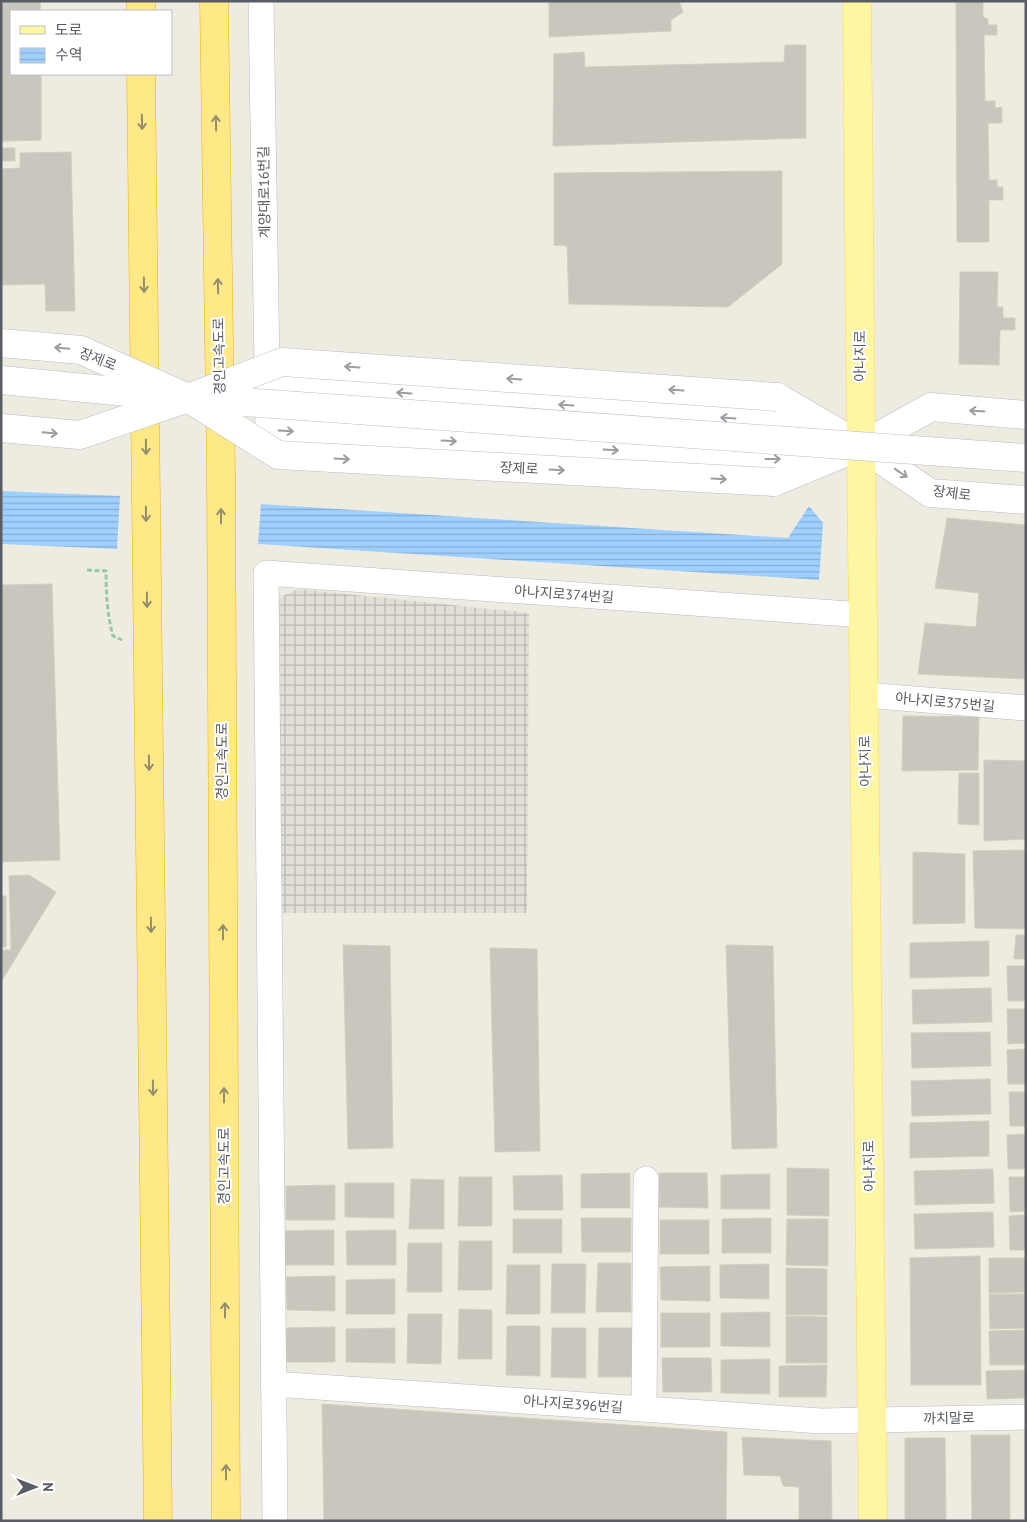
<svg xmlns="http://www.w3.org/2000/svg" width="1027" height="1522" font-family="'PT Sans','Noto Sans KR',sans-serif">
	<style>
		.industrial { fill: url(#industrial-grid) }
		.water { fill: url(#water-rules) }
		.building { fill: #c9c6bd; stroke: #d3cebe }
		.lines { fill: none; stroke-linecap: round; stroke-linejoin: round }
		.street-casing { stroke: #b9bbc1; stroke-width: 26 }
		.secondary-casing { stroke: #b9bdc4; stroke-width: 29 }
		.primary-casing { stroke: #ffd748; stroke-width: 29 }
		.highway-casing { stroke: #eeb200; stroke-width: 29 }
		.path { stroke: #92caa5; stroke-width: 3; stroke-dasharray: 5 2.5; stroke-linecap: butt }
		.street { stroke: #fff; stroke-width: 25 }
		.secondary { stroke: #fff; stroke-width: 28 }
		.primary { stroke: #fff6a4; stroke-width: 28 }
		.highway { stroke: #ffe886; stroke-width: 28 }
		.secondary-bridge-casing { stroke: #b9bdc4; stroke-width: 29; stroke-linecap: butt }
		.secondary-bridge { stroke: #fff; stroke-width: 28 }
		.oneway { stroke: #938e6f }
		.oneway2 { stroke: #9b9ea1 }
		.labels { text-anchor: middle; dominant-baseline: central; stroke-width: 4; stroke-linejoin: round; paint-order: stroke }
		.street-label { font-size: 14px; fill: #595d63; stroke: #fff }
	</style>
	<defs>
		<pattern id="industrial-grid" width="8" height="8" patternUnits="userSpaceOnUse" patternTransform="scale(1.25)"><rect width="8" height="8" fill="#e1dfd8"/><path d="M0 4h8M4 0v8" fill="none" stroke="#b9b8b3"/></pattern>
		<pattern id="water-rules" width="6" height="5" patternUnits="userSpaceOnUse" patternTransform="scale(1.25)"><rect width="6" height="5" fill="#9fd0ff"/><path d="M0 2.5h6" fill="none" stroke="#85acd2"/></pattern>
	</defs>
	<rect width="100%" height="100%" fill="#eeece0"/>
	<path class="industrial" d="M 298,589 L 529,613 L 527,913 L 269,913 L 276,599 Z"/>
	<g class="water">
		<path d="M 1,491 L 120,496 L 117,549 L 1,544 Z"/>
		<path d="M 261,504 L 788,538 L 809,506 L 823,523 L 819,580 L 258,544 Z"/>
	</g>
	<g class="building">
		<path d="M 1,1 L 40,1 L 40,11 L 11,11 L 11,74 L 41,74 L 41,140 L 1,141 Z"/>
		<path d="M 1,1 L 40,1 L 40,11 L 11,11 L 11,74 L 41,74 L 41,140 L 1,141 Z"/>
		<path d="M 549,1 L 679,1 L 683,12 L 671,20 L 671,31 L 549,37 Z"/>
		<path d="M 956,1 L 983,1 L 983,17 L 988,19 L 988,25 L 997,25 L 997,35 L 984,35 L 985,101 L 995,101 L 995,108 L 1002,107 L 1002,123 L 988,123 L 989,180 L 997,180 L 997,187 L 1003,187 L 1003,200 L 989,200 L 989,242 L 957,242 Z"/>
		<path d="M 785,45 L 806,45 L 806,138 L 553,146 L 554,54 L 584,52 L 585,67 L 784,62 Z"/>
		<rect x="1" y="148" width="14" height="13"/>
		<path d="M 71,152 L 75,311 L 46,311 L 45,284 L 1,285 L 1,169 L 20,168 L 20,153 Z"/>
		<path d="M 782,171 L 782,264 L 728,307 L 569,304 L 567,246 L 554,245 L 554,173 Z"/>
		<path d="M 960,272 L 998,272 L 997,307 L 1003,307 L 1003,318 L 1015,318 L 1015,330 L 1000,330 L 999,365 L 959,364 Z"/>
		<path d="M 947,518 L 1026,525 L 1025,679 L 918,674 L 925,623 L 976,627 L 979,593 L 935,588 Z"/>
		<path d="M 52,584 L 60,860 L 1,862 L 1,585 Z"/>
		<path d="M 903,716 L 979,717 L 978,770 L 902,771 Z"/>
		<path d="M 984,760 L 1026,761 L 1026,839 L 984,841 Z"/>
		<path d="M 959,773 L 979,773 L 979,825 L 958,824 Z"/>
		<path d="M 1026,850 L 1026,929 L 975,928 L 973,851 Z"/>
		<path d="M 913,852 L 965,854 L 965,923 L 913,924 Z"/>
		<path d="M 29,875 L 56,892 L 1,982 L 1,950 L 11,950 L 9,876 Z"/>
		<rect x="1" y="896" width="5" height="51"/>
		<path d="M 1016,935 L 1026,935 L 1026,959 L 1014,959 Z"/>
		<path d="M 989,941 L 989,976 L 910,978 L 910,943 Z"/>
		<path d="M 343,945 L 390,946 L 393,1148 L 348,1149 Z"/>
		<path d="M 726,945 L 773,946 L 777,1148 L 732,1149 Z"/>
		<path d="M 490,948 L 537,949 L 540,1151 L 495,1152 Z"/>
		<path d="M 1007,966 L 1026,966 L 1026,1001 L 1008,1001 Z"/>
		<path d="M 991,988 L 992,1022 L 913,1024 L 912,990 Z"/>
		<path d="M 1007,1009 L 1026,1009 L 1026,1043 L 1008,1044 Z"/>
		<path d="M 990,1032 L 991,1066 L 912,1068 L 911,1033 Z"/>
		<path d="M 1026,1049 L 1026,1084 L 1008,1084 L 1007,1050 Z"/>
		<path d="M 990,1079 L 991,1114 L 912,1116 L 911,1081 Z"/>
		<path d="M 1009,1092 L 1026,1092 L 1026,1126 L 1010,1126 Z"/>
		<path d="M 989,1121 L 989,1156 L 910,1158 L 910,1123 Z"/>
		<path d="M 1026,1134 L 1026,1169 L 1008,1169 L 1007,1135 Z"/>
		<path d="M 787,1168 L 829,1169 L 829,1216 L 787,1215 Z"/>
		<path d="M 993,1169 L 994,1203 L 915,1205 L 914,1171 Z"/>
		<path d="M 630,1173 L 630,1208 L 581,1208 L 581,1174 Z"/>
		<path d="M 659,1173 L 707,1173 L 708,1208 L 659,1207 Z"/>
		<path d="M 770,1174 L 770,1209 L 721,1209 L 721,1175 Z"/>
		<path d="M 562,1175 L 563,1210 L 514,1210 L 513,1176 Z"/>
		<path d="M 459,1177 L 492,1177 L 492,1226 L 458,1226 Z"/>
		<path d="M 1009,1177 L 1026,1177 L 1026,1211 L 1010,1212 Z"/>
		<path d="M 411,1179 L 444,1180 L 444,1229 L 409,1229 Z"/>
		<path d="M 345,1183 L 394,1183 L 394,1218 L 345,1217 Z"/>
		<path d="M 335,1185 L 335,1220 L 286,1220 L 286,1186 Z"/>
		<path d="M 993,1212 L 994,1247 L 915,1249 L 914,1214 Z"/>
		<path d="M 1026,1215 L 1026,1250 L 1010,1250 L 1009,1216 Z"/>
		<path d="M 581,1218 L 631,1218 L 631,1252 L 582,1252 Z"/>
		<path d="M 771,1218 L 771,1253 L 722,1253 L 722,1219 Z"/>
		<rect x="513" y="1219" width="49" height="34"/>
		<path d="M 787,1219 L 828,1219 L 828,1266 L 786,1265 Z"/>
		<rect x="660" y="1220" width="49" height="34"/>
		<path d="M 334,1230 L 334,1265 L 285,1265 L 285,1231 Z"/>
		<path d="M 396,1230 L 396,1265 L 347,1265 L 346,1231 Z"/>
		<path d="M 459,1241 L 492,1241 L 492,1290 L 458,1290 Z"/>
		<path d="M 408,1243 L 442,1243 L 442,1292 L 407,1292 Z"/>
		<path d="M 980,1256 L 981,1385 L 911,1385 L 910,1258 Z"/>
		<path d="M 989,1258 L 1026,1258 L 1026,1292 L 989,1293 Z"/>
		<path d="M 598,1263 L 631,1263 L 631,1312 L 596,1312 Z"/>
		<path d="M 552,1264 L 586,1264 L 585,1313 L 551,1313 Z"/>
		<path d="M 769,1264 L 769,1299 L 720,1298 L 720,1265 Z"/>
		<path d="M 507,1265 L 540,1265 L 540,1314 L 506,1314 Z"/>
		<path d="M 710,1266 L 710,1301 L 661,1300 L 660,1267 Z"/>
		<path d="M 786,1268 L 827,1269 L 827,1315 L 786,1315 Z"/>
		<path d="M 335,1276 L 335,1311 L 287,1310 L 286,1277 Z"/>
		<path d="M 395,1279 L 395,1314 L 346,1314 L 346,1280 Z"/>
		<path d="M 989,1294 L 1026,1294 L 1026,1328 L 990,1329 Z"/>
		<path d="M 459,1309 L 492,1310 L 492,1359 L 458,1359 Z"/>
		<path d="M 770,1312 L 770,1347 L 721,1346 L 721,1313 Z"/>
		<rect x="661" y="1313" width="49" height="34"/>
		<path d="M 408,1314 L 442,1314 L 441,1364 L 407,1363 Z"/>
		<path d="M 786,1316 L 827,1317 L 827,1363 L 786,1363 Z"/>
		<path d="M 507,1326 L 540,1326 L 540,1376 L 506,1375 Z"/>
		<path d="M 335,1327 L 335,1362 L 287,1362 L 286,1328 Z"/>
		<path d="M 395,1328 L 395,1363 L 346,1362 L 346,1329 Z"/>
		<path d="M 552,1328 L 586,1328 L 586,1378 L 551,1377 Z"/>
		<path d="M 599,1328 L 632,1328 L 632,1377 L 598,1377 Z"/>
		<path d="M 1026,1330 L 1026,1365 L 990,1365 L 989,1331 Z"/>
		<path d="M 662,1358 L 711,1358 L 712,1392 L 663,1392 Z"/>
		<path d="M 770,1359 L 770,1394 L 721,1393 L 721,1360 Z"/>
		<path d="M 827,1365 L 826,1397 L 779,1397 L 779,1366 Z"/>
		<path d="M 1026,1370 L 1026,1398 L 987,1399 L 986,1371 Z"/>
		<path d="M 322,1404 L 727,1432 L 726,1521 L 324,1521 Z"/>
		<path d="M 971,1435 L 1010,1435 L 1010,1521 L 972,1521 Z"/>
		<path d="M 742,1437 L 831,1441 L 832,1521 L 799,1521 L 799,1487 L 783,1486 L 780,1476 L 744,1475 Z"/>
		<path d="M 905,1438 L 945,1438 L 946,1521 L 905,1521 Z"/>
	</g>
	<g class="lines">
		<defs>
			<g id="street">
				<path d="M 261,1 L 268,430 L 777,460 L 835,450"/>
				<path d="M 267,382 L 781,422 L 834,438"/>
				<path d="M 864,695 L 1026,708"/>
				<path d="M 273,1384 L 821,1421 L 1026,1417"/>
				<path d="M 644,1409 L 646,1179"/>
				<path d="M 275,1521 L 266,573 L 863,615"/>
			</g>
			<g id="secondary">
				<path d="M 777,397 L 861,446 L 930,493 L 1026,500"/>
				<path d="M 774,482 L 861,446 L 931,407 L 1026,415"/>
			</g>
			<path id="primary" d="M 857,1 L 861,446 L 873,1521"/>
			<g id="highway">
				<path d="M 141,1 L 141,11"/>
				<path d="M 214,1 L 221,475 L 226,1521"/>
				<path d="M 141,74 L 158,1521"/>
			</g>
		</defs>
		<use href="#street" class="street-casing"/>
		<use href="#secondary" class="secondary-casing"/>
		<use href="#primary" class="primary-casing"/>
		<use href="#highway" class="highway-casing"/>
		<path class="path" d="M 87,570 L 106,571 C 106,593 107,614 113,636 L 122,640"/>
		<use href="#street" class="street"/>
		<use href="#secondary" class="secondary"/>
		<use href="#primary" class="primary"/>
		<use href="#highway" class="highway"/>
		<defs>
			<g id="secondary-bridge">
				<path d="M 1,343 L 81,350 L 188,398 L 278,455 L 774,482"/>
				<path d="M 1,380 L 188,398 L 1026,458"/>
				<path d="M 1,428 L 80,435 L 188,398 L 282,362 L 777,397"/>
			</g>
		</defs>
		<use href="#secondary-bridge" class="secondary-bridge-casing"/>
		<use href="#secondary-bridge" class="secondary-bridge"/>
	</g>
	<defs><path id="oneway-shaft" d="M-6 0H5M1.5-3L5.5 0L1.5 3" fill="none" stroke-width="1.6" stroke-linecap="round" stroke-linejoin="round" transform="scale(1.25)"/></defs>
	<g class="oneway">
		<use href="#oneway-shaft" transform="translate(142 122) rotate(89)"/>
		<use href="#oneway-shaft" transform="translate(216 123) rotate(-91)"/>
		<use href="#oneway-shaft" transform="translate(144 285) rotate(89)"/>
		<use href="#oneway-shaft" transform="translate(218 286) rotate(-91)"/>
		<use href="#oneway-shaft" transform="translate(146 447) rotate(89)"/>
		<use href="#oneway-shaft" transform="translate(146 514) rotate(89)"/>
		<use href="#oneway-shaft" transform="translate(221 516) rotate(-90)"/>
		<use href="#oneway-shaft" transform="translate(147 600) rotate(89)"/>
		<use href="#oneway-shaft" transform="translate(149 763) rotate(89)"/>
		<use href="#oneway-shaft" transform="translate(151 925) rotate(89)"/>
		<use href="#oneway-shaft" transform="translate(223 932) rotate(-90)"/>
		<use href="#oneway-shaft" transform="translate(153 1088) rotate(89)"/>
		<use href="#oneway-shaft" transform="translate(224 1095) rotate(-90)"/>
		<use href="#oneway-shaft" transform="translate(225 1310) rotate(-90)"/>
		<use href="#oneway-shaft" transform="translate(226 1472) rotate(-90)"/>
	</g>
	<g class="oneway2">
		<use href="#oneway-shaft" transform="translate(62 348) rotate(-175)"/>
		<use href="#oneway-shaft" transform="translate(352 367) rotate(-176)"/>
		<use href="#oneway-shaft" transform="translate(514 379) rotate(-176)"/>
		<use href="#oneway-shaft" transform="translate(676 390) rotate(-176)"/>
		<use href="#oneway-shaft" transform="translate(404 393) rotate(-176)"/>
		<use href="#oneway-shaft" transform="translate(566 405) rotate(-176)"/>
		<use href="#oneway-shaft" transform="translate(977 411) rotate(-176)"/>
		<use href="#oneway-shaft" transform="translate(728 418) rotate(-176)"/>
		<use href="#oneway-shaft" transform="translate(286 431) rotate(3)"/>
		<use href="#oneway-shaft" transform="translate(50 433) rotate(5)"/>
		<use href="#oneway-shaft" transform="translate(449 441) rotate(3)"/>
		<use href="#oneway-shaft" transform="translate(611 450) rotate(3)"/>
		<use href="#oneway-shaft" transform="translate(342 459) rotate(3)"/>
		<use href="#oneway-shaft" transform="translate(773 459)"/>
		<use href="#oneway-shaft" transform="translate(557 470) rotate(3)"/>
		<use href="#oneway-shaft" transform="translate(901 473) rotate(34)"/>
		<use href="#oneway-shaft" transform="translate(719 479) rotate(3)"/>
	</g>
	<g class="labels">
		<g class="street-label">
			<text transform="translate(264 192) rotate(-91)">계양대로16번길</text>
			<text transform="translate(219 356) rotate(-91)">경인고속도로</text>
			<text transform="translate(860 356) rotate(-90)">아나지로</text>
			<text transform="translate(98 359) rotate(21)">장제로</text>
			<text transform="translate(519 468) rotate(3)">장제로</text>
			<text transform="translate(952 493) rotate(7)">장제로</text>
			<text transform="translate(564 594) rotate(4)">아나지로374번길</text>
			<text transform="translate(945 702) rotate(5)">아나지로375번길</text>
			<text transform="translate(222 761) rotate(-90)">경인고속도로</text>
			<text transform="translate(865 761) rotate(-91)">아나지로</text>
			<text transform="translate(224 1166) rotate(-90)">경인고속도로</text>
			<text transform="translate(869 1166) rotate(-91)">아나지로</text>
			<text transform="translate(573 1404) rotate(4)">아나지로396번길</text>
			<text transform="translate(949 1418) rotate(-1)">까치말로</text>
		</g>
	</g>
	<rect width="1027" height="1522" fill="none" stroke="#595d63" stroke-width="5"/>
	<rect x="10" y="10" width="162" height="65" fill="#ffffff" stroke="#bdbec1"/>
	<rect x="20" y="26" width="25" height="8" fill="#fff6a4" stroke="#bdbec1"/>
	<text x="55" y="35" font-size="15" fill="#595d63">도로</text>
	<rect x="20" y="48" width="25" height="15" fill="url(#water-rules)" stroke="#bdbec1"/>
	<text x="55" y="60" font-size="15" fill="#595d63">수역</text>
	<g transform="translate(35 1487) rotate(90)" stroke="#ffffff" stroke-width="4" paint-order="stroke">
	<path d="M0-4L9 19L0 12L-9 19Z" fill="#595d63"/>
	<text y="-8" font-size="14" font-weight="bold" text-anchor="middle" fill="#595d63">N</text>
	</g>
</svg>
